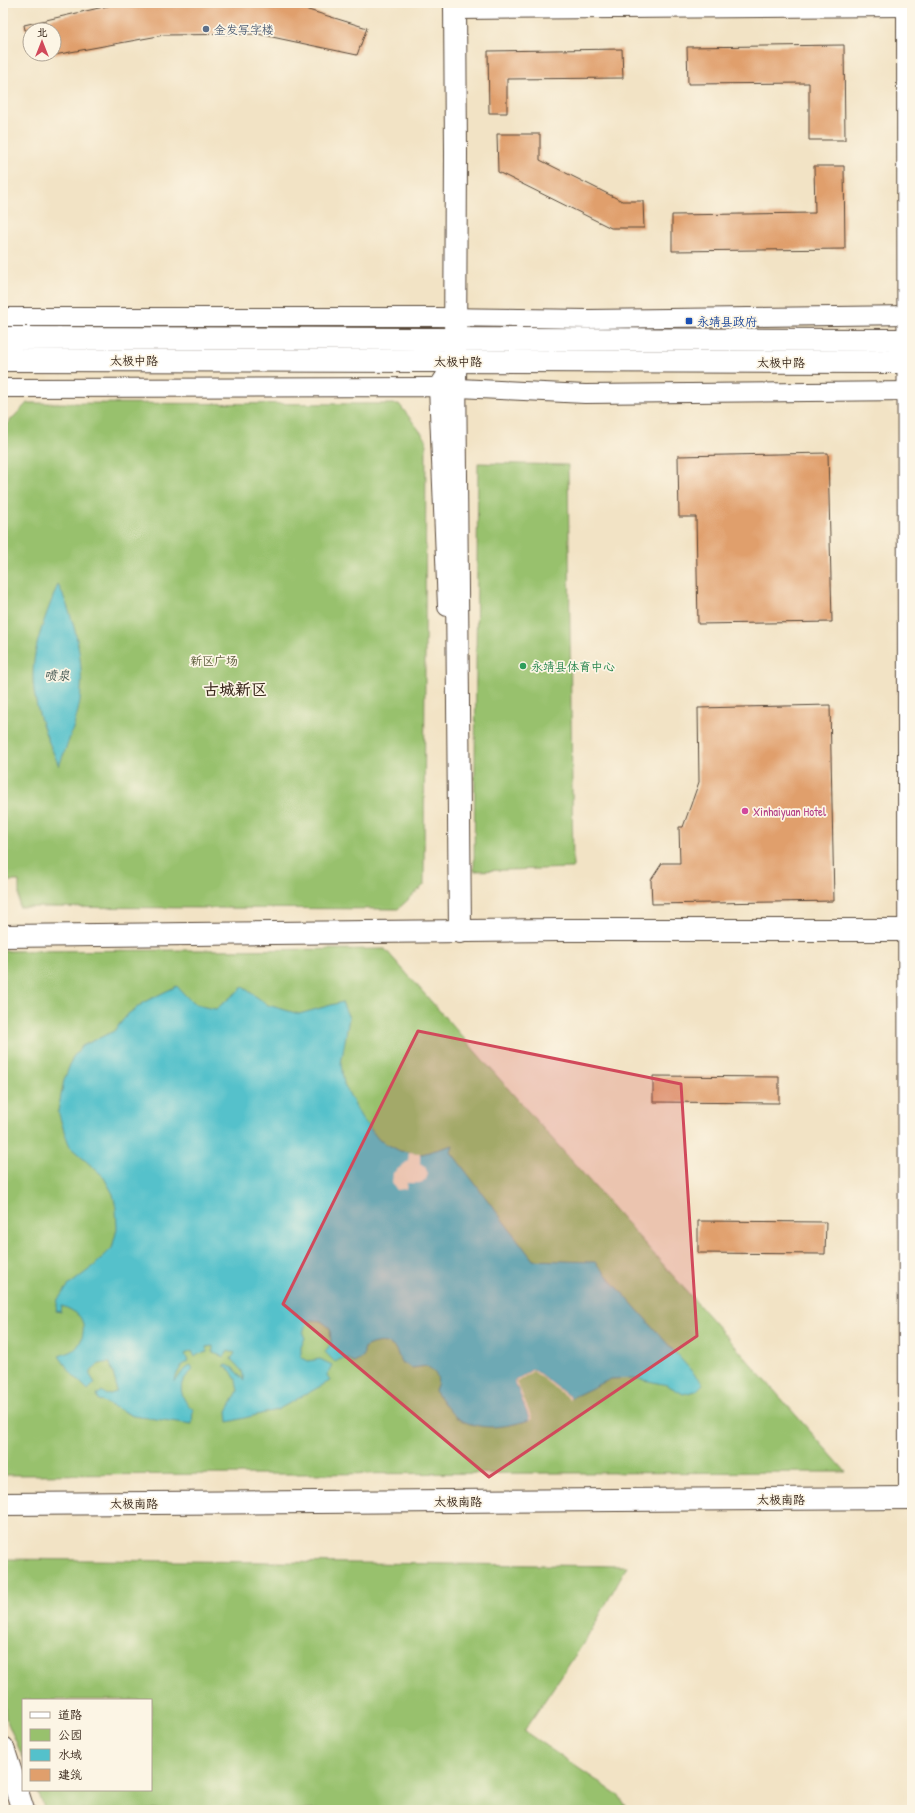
<svg xmlns="http://www.w3.org/2000/svg" width="915" height="1813" font-family="'Patrick Hand','LXGW WenKai TC',sans-serif">
	<style>
		.park { fill: #98c16d; stroke: #6a7646 }
		.water { fill: #54c1cb; stroke: #487674 }
		.pier { fill: #f2e3c5 }
		.building { fill: #e09f6c }
		.lines { fill: none; stroke-linecap: round; stroke-linejoin: round }
		.street-casing { stroke: #564637; stroke-width: 20 }
		.secondary-casing { stroke: #564637; stroke-width: 24 }
		.primary-casing { stroke: #564637; stroke-width: 24 }
		.street { stroke: #fff; stroke-width: 18 }
		.secondary { stroke: #fff; stroke-width: 22 }
		.primary { stroke: #fff; stroke-width: 22 }
		.marked { fill: #d1495b; fill-opacity: 0.2; stroke: #d1495b; stroke-width: 3; stroke-linejoin: round }
		.service-dot { fill: #5c6f8a; stroke: #fcf5e5; stroke-width: 1.5 }
		.transit-dot { fill: #1a4fb4; stroke: #fcf5e5; stroke-width: 1.5 }
		.leisure-dot { fill: #2e9e5b; stroke: #fcf5e5; stroke-width: 1.5 }
		.hotel-dot { fill: #d1479c; stroke: #fcf5e5; stroke-width: 1.5 }
		.labels { text-anchor: middle; dominant-baseline: central; stroke-width: 3.5; stroke-linejoin: round; paint-order: stroke }
		.service-label { font-size: 12px; fill: #4e5e75; stroke: #fcf5e5; text-anchor: start }
		.transit-label { font-size: 12px; fill: #164399; stroke: #fcf5e5; text-anchor: start }
		.street-label { font-size: 12px; fill: #3b2a1e; stroke: #fcf5e5 }
		.park-label { font-size: 12px; fill: #575736; stroke: #fcf5e5 }
		.leisure-label { font-size: 12px; fill: #27864d; stroke: #fcf5e5; text-anchor: start }
		.hotel-label { font-size: 12px; fill: #b23c85; stroke: #fcf5e5; text-anchor: start }
		.water-label { font-size: 13px; font-style: italic; fill: #425752; stroke: #fcf5e5 }
		.district-label { font-size: 16px; font-weight: bold; fill: #3b2a1e; stroke: #fcf5e5 }
	</style>
	<rect width="100%" height="100%" fill="#fcf5e5"/>
	<filter id="ink" filterUnits="userSpaceOnUse"><feTurbulence type="fractalNoise" baseFrequency=".025" numOctaves="2"/><feDisplacementMap in="SourceGraphic" scale="8" xChannelSelector="R" yChannelSelector="G"/><feConvolveMatrix kernelMatrix="1 2 1 2 8 2 1 2 1" color-interpolation-filters="sRGB"/></filter>
	<filter id="wash" filterUnits="userSpaceOnUse"><feTurbulence type="fractalNoise" baseFrequency=".012" numOctaves="4" result="noise"/><feDisplacementMap in="SourceGraphic" scale="16" xChannelSelector="R" yChannelSelector="G"/><feGaussianBlur stdDeviation="0.9" result="paint"/><feColorMatrix in="noise" values="0 0 0 0 0 0 0 0 0 0 0 0 0 0 0 0 0 1.4 0 .05"/><feComposite in="paint" operator="in"/></filter>
	<g filter="url(#wash)">
		<rect width="100%" height="100%" fill="#f2e3c5"/>
		<g class="park">
			<path d="M 27,403 L 399,404 L 426,439 L 424,885 L 398,909 L 19,907 L 19,881 L 3,881 L 3,428 Z"/>
			<path d="M 478,463 L 568,465 L 573,868 L 474,871 Z"/>
			<path d="M 385,949 L 846,1472 L 3,1475 L 3,951 Z"/>
			<path d="M 3,1559 L 627,1566 L 587,1638 L 524,1731 L 618,1795 L 628,1810 L 45,1810 L 37,1790 L 151,1790 L 151,1700 L 23,1700 L 23,1758 L 6,1719 L 3,1690 Z"/>
		</g>
		<g class="water">
			<path d="M 58,584 C 75,620 85,661 80,701 C 76,724 67,745 59,766 C 47,738 33,707 33,676 C 33,644 47,613 58,584 Z"/>
			<path d="M 177,986 C 191,1002 194,1006 216,1009 L 243,987 L 268,1005 L 299,1014 L 342,1002 L 349,1018 L 341,1064 L 344,1084 L 361,1117 L 379,1140 L 400,1151 L 422,1154 L 453,1145 L 451,1152 L 533,1260 L 595,1262 L 703,1384 L 696,1391 L 683,1394 L 667,1385 L 634,1378 L 611,1379 L 571,1398 L 533,1369 L 515,1381 L 530,1420 C 505,1427 481,1432 457,1418 C 449,1412 441,1399 435,1391 C 440,1378 438,1375 427,1366 L 412,1368 L 401,1362 C 399,1359 398,1353 396,1350 C 388,1339 375,1342 365,1347 L 363,1357 L 354,1362 C 347,1358 343,1357 335,1362 L 325,1352 L 331,1343 L 330,1328 L 321,1321 L 311,1320 L 305,1326 L 303,1334 L 305,1338 L 301,1347 L 301,1357 L 308,1361 L 320,1359 L 332,1365 L 327,1375 L 330,1381 L 277,1410 L 228,1422 L 227,1411 L 238,1391 L 236,1380 L 231,1371 L 224,1366 L 227,1365 L 233,1368 L 244,1381 L 242,1371 L 231,1359 L 235,1353 L 228,1350 L 224,1357 L 213,1353 L 213,1346 L 206,1347 L 207,1352 L 199,1354 L 195,1357 L 192,1351 L 185,1354 L 188,1361 C 180,1367 176,1373 175,1382 L 182,1372 L 191,1365 L 193,1370 C 190,1373 185,1377 183,1381 C 178,1391 185,1404 193,1409 L 192,1424 L 133,1416 L 99,1400 L 97,1395 L 102,1391 L 107,1395 L 116,1392 L 116,1384 L 110,1363 C 101,1362 93,1365 90,1375 L 95,1383 L 88,1390 L 71,1373 L 59,1356 C 63,1354 70,1353 74,1350 C 83,1343 87,1325 79,1316 C 74,1311 68,1308 62,1306 L 61,1312 L 56,1311 L 58,1299 L 69,1285 L 95,1265 L 112,1248 L 117,1229 L 116,1208 L 113,1194 L 103,1176 L 70,1147 L 64,1131 L 58,1111 L 64,1080 L 73,1057 L 82,1046 L 114,1031 L 128,1014 L 146,1001 Z"/>
		</g>
		<g class="pier">
			<path d="M 409,1152 L 420,1153 L 420,1164 L 425,1167 L 428,1174 L 425,1181 L 419,1183 L 407,1183 L 406,1189 L 397,1190 L 392,1183 L 393,1173 L 408,1161 Z"/>
			<path d="M 533,1369 L 571,1398 L 569,1399 L 533,1371 L 517,1382 L 532,1419 L 530,1420 L 515,1381 Z"/>
		</g>
		<g id="blocks">
			<g class="building">
				<path d="M 121,3 L 292,3 L 292,5 L 367,28 L 357,55 L 258,34 L 164,35 L 54,55 L 54,30 L 25,30 L 24,25 Z"/>
				<path d="M 844,45 L 845,140 L 809,140 L 809,83 L 688,84 L 687,47 Z"/>
				<path d="M 622,49 L 623,78 L 507,79 L 507,113 L 489,113 L 488,51 Z"/>
				<path d="M 497,134 L 540,134 L 540,160 L 622,201 L 643,201 L 644,228 L 611,228 L 498,172 Z"/>
				<path d="M 814,166 L 844,166 L 845,249 L 672,251 L 672,215 L 815,213 Z"/>
				<path d="M 828,453 L 832,622 L 698,624 L 696,517 L 679,517 L 678,456 Z"/>
				<path d="M 830,705 L 834,901 L 652,904 L 651,880 L 662,863 L 680,863 L 679,827 L 683,827 L 699,782 L 698,708 Z"/>
				<path d="M 653,1076 L 779,1077 L 779,1103 L 653,1102 Z"/>
				<path d="M 698,1221 L 826,1222 L 825,1254 L 698,1253 Z"/>
			</g>
		</g>
	</g>
	<g filter="url(#ink)">
		<use href="#blocks" fill-opacity="0" stroke="#564637" stroke-width="1"/>
		<g class="lines">
			<defs>
				<g id="street">
					<path d="M 3,317 L 437,317 L 588,319 L 912,315"/>
					<path d="M 445,376 L 438,387 L 447,607"/>
					<path d="M 3,388 L 438,387 L 585,394 L 912,391"/>
				</g>
				<g id="secondary">
					<path d="M 455,3 L 456,153 L 455,361 L 460,932"/>
					<path d="M 908,3 L 910,1498"/>
					<path d="M 455,8 L 908,5"/>
					<path d="M 3,338 L 912,340"/>
					<path d="M 3,360 L 912,362"/>
					<path d="M 3,936 L 561,930 L 909,930"/>
					<path d="M 3,1504 L 912,1498"/>
				</g>
				<path id="primary" d="M 3,1748 L 23,1810"/>
			</defs>
			<use href="#street" class="street-casing"/>
			<use href="#secondary" class="secondary-casing"/>
			<use href="#primary" class="primary-casing"/>
			<use href="#street" class="street"/>
			<use href="#secondary" class="secondary"/>
			<use href="#primary" class="primary"/>
		</g>
	</g>
	<path class="marked" d="M 418,1031 L 681,1084 L 697,1336 L 489,1477 L 283,1304 Z"/>
	<circle class="service-dot" cx="206" cy="29" r="4"/>
	<rect class="transit-dot" x="685" y="317" width="8" height="8" rx="2"/>
	<circle class="leisure-dot" cx="523" cy="666" r="4"/>
	<circle class="hotel-dot" cx="745" cy="811" r="4"/>
	<g class="labels">
		<g class="service-label">
			<text x="214" y="29">金发写字楼</text>
		</g>
		<g class="transit-label">
			<text x="697" y="321">永靖县政府</text>
		</g>
		<g class="street-label">
			<text x="134" y="360">太极中路</text>
			<text x="458" y="361">太极中路</text>
			<text x="781" y="362">太极中路</text>
			<text x="781" y="1499">太极南路</text>
			<text x="458" y="1501">太极南路</text>
			<text x="134" y="1503">太极南路</text>
		</g>
		<g class="park-label">
			<text x="214" y="660">新区广场</text>
		</g>
		<g class="leisure-label">
			<text x="531" y="666">永靖县体育中心</text>
		</g>
		<g class="hotel-label">
			<text x="753" y="811">Xinhaiyuan Hotel</text>
		</g>
		<g class="water-label">
			<text x="57" y="675">喷泉</text>
		</g>
		<g class="district-label">
			<text x="235" y="689">古城新区</text>
		</g>
	</g>
	<rect width="915" height="1813" fill="none" stroke="#fcf5e5" stroke-width="16"/>
	<rect x="22" y="1699" width="130" height="92" fill="#fcf5e5" stroke="#afa495"/>
	<rect x="30" y="1712" width="20" height="6" fill="#ffffff" stroke="#afa495"/>
	<text x="58" y="1719" font-size="12" fill="#3b2a1e">道路</text>
	<rect x="30" y="1729" width="20" height="12" fill="#98c16d" stroke="#afa495"/>
	<text x="58" y="1739" font-size="12" fill="#3b2a1e">公园</text>
	<rect x="30" y="1749" width="20" height="12" fill="#54c1cb" stroke="#afa495"/>
	<text x="58" y="1759" font-size="12" fill="#3b2a1e">水域</text>
	<rect x="30" y="1769" width="20" height="12" fill="#e09f6c" stroke="#afa495"/>
	<text x="58" y="1779" font-size="12" fill="#3b2a1e">建筑</text>
	<g transform="translate(42 42)"><circle r="19" fill="#fcf5e5" stroke="#afa495"/>
	<path d="M0-3L7 15L0 10L-7 15Z" fill="#d1495b"/>
	<text y="-6" font-size="11" font-weight="bold" text-anchor="middle" fill="#3b2a1e">北</text>
	</g>
</svg>
